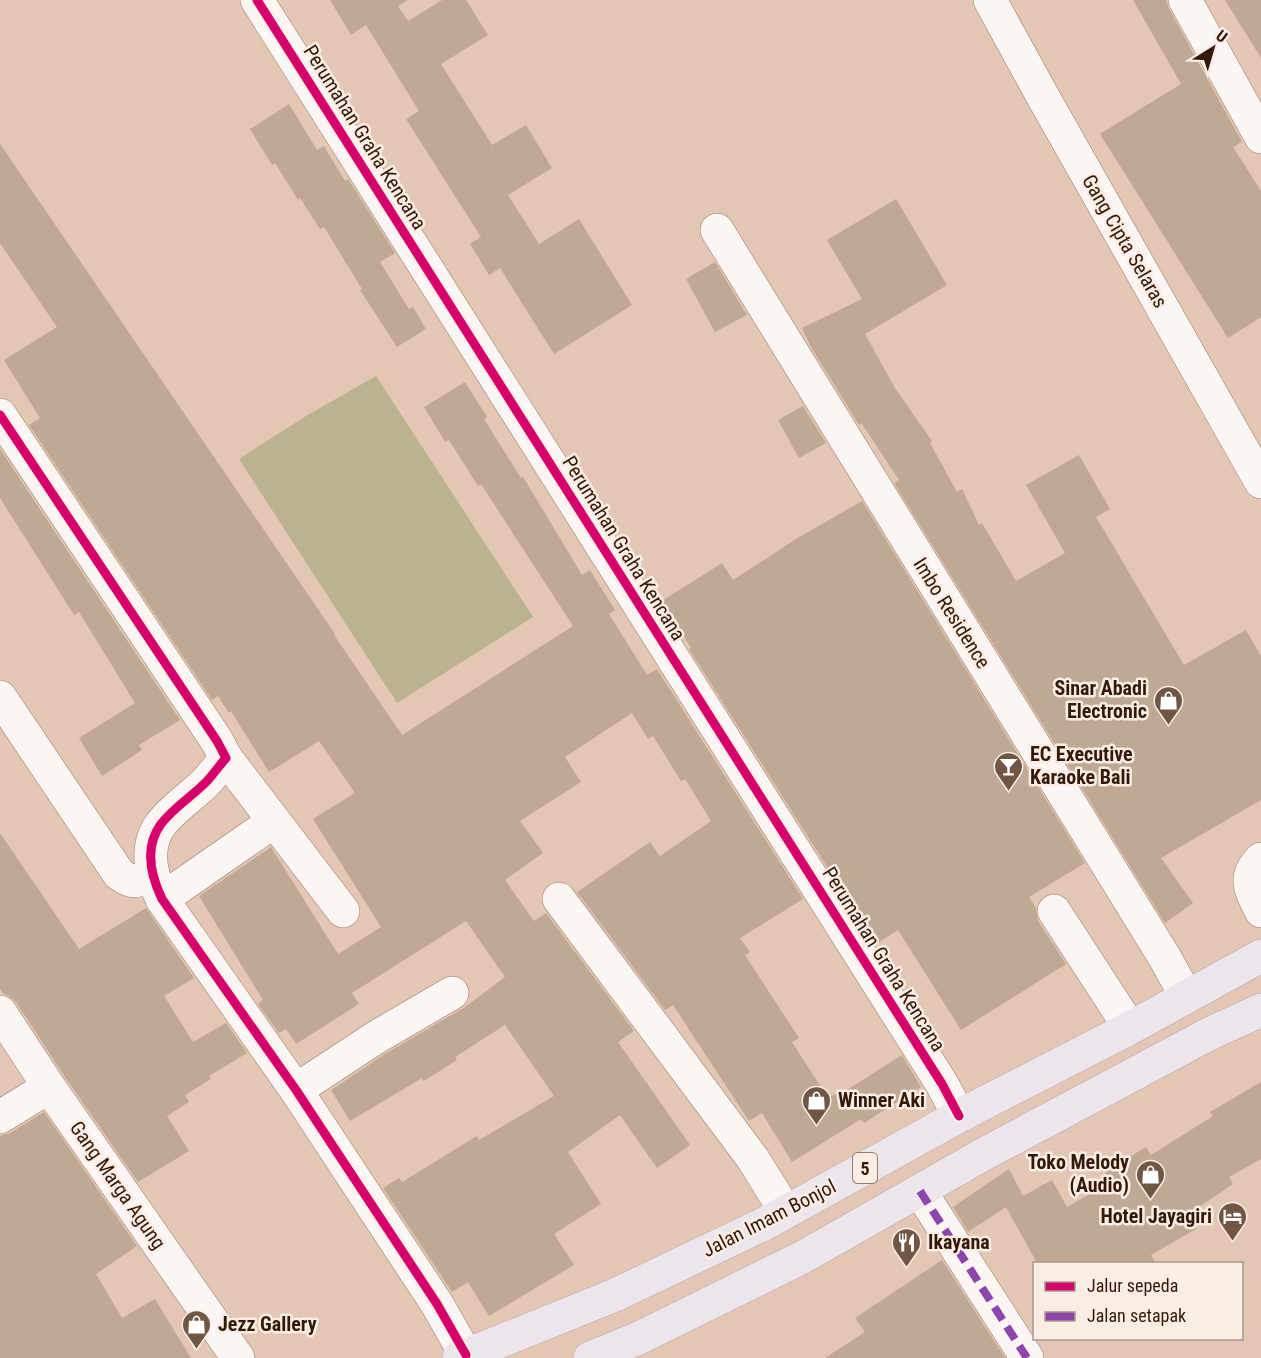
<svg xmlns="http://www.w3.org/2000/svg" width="1261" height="1358" font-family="'Roboto Condensed',sans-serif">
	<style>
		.pitch { fill: #bbb28e }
		.building { fill: #bfa994 }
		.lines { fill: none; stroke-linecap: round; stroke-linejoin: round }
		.minor-casing { stroke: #947d6b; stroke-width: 34 }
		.highway-casing { stroke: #b8a7a6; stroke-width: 34 }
		.minor { stroke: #fbf6f4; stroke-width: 33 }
		.highway { stroke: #ece5ec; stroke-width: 33 }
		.quiet { stroke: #8e44ad; stroke-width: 8; stroke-dasharray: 15 8; stroke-linecap: butt }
		.cycleway-casing { stroke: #faede4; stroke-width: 13 }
		.cycleway { stroke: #d6006c; stroke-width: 9 }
		.labels { text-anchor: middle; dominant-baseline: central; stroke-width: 5; stroke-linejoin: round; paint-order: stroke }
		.shield { fill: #faede4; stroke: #6f594a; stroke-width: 1.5 }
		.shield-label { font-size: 18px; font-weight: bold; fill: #331a08 }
		.street-label { font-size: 20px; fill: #331a08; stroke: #faede4 }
		.poi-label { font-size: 20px; font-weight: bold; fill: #331a08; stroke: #faede4; text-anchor: start }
	</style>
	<rect width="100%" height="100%" fill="#e3c6b3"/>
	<path class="pitch" d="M 376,376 L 533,617 L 397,703 L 239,459 L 306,416 Z"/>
	<g class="building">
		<path d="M 330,0 L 408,0 L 398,6 L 408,21 L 442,0 L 466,0 L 488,35 L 441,64 L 492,145 L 526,125 L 552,168 L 508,195 L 539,244 L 579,219 L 632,305 L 554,354 L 500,268 L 489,275 L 470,244 L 481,237 L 406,119 L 419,111 L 366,25 L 351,35 Z"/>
		<path d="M 1133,0 L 1166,0 L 1169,9 L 1242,142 L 1233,147 L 1261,191 L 1261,317 L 1228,338 L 1100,134 L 1181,84 Z"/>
		<path d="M 1225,0 L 1261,0 L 1261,58 Z"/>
		<path d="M 289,104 L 317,150 L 324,146 L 345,181 L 348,179 L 395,253 L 380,262 L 409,309 L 413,307 L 426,329 L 397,347 L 360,290 L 362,289 L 324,227 L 320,229 L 300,198 L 298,200 L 275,163 L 272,165 L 250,129 Z"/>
		<path d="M 0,144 L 335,634 L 334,635 L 402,735 L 573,626 L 481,484 L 478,486 L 449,440 L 445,442 L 424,407 L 465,382 L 487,417 L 484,419 L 521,478 L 523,477 L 582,575 L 590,570 L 615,610 L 609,614 L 647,675 L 657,669 L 803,899 L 740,938 L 750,952 L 745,955 L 799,1038 L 792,1042 L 828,1098 L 841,1091 L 842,1093 L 902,1055 L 921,1087 L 864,1123 L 861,1119 L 792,1162 L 762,1113 L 749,1121 L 673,1005 L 665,1010 L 577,892 L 650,842 L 660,856 L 711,821 L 685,779 L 681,781 L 653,736 L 648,739 L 632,713 L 565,757 L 581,782 L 520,821 L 543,853 L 505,880 L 534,921 L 546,913 L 634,1031 L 618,1042 L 690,1145 L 657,1168 L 620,1115 L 568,1152 L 601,1204 L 554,1234 L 574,1265 L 489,1316 L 468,1282 L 452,1292 L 383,1188 L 399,1178 L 402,1182 L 477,1136 L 479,1140 L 554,1096 L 505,1025 L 455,1057 L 457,1060 L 424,1081 L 422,1078 L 350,1121 L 331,1090 L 385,1054 L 465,1007 L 505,977 L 466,921 L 352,993 L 359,1004 L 296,1044 L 286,1029 L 279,1033 L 258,1004 L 263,1000 L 199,896 L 271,847 L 338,954 L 381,927 L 313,819 L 355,793 L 319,741 L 269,772 L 231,711 L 229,713 L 218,696 L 212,700 L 29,425 L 40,418 L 4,360 L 57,327 L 0,243 Z"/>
		<path d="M 896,199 L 947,285 L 865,334 L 895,388 L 932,441 L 930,443 L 957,492 L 962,489 L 979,525 L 982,523 L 1016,581 L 1065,553 L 1026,485 L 1079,455 L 1110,509 L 1096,517 L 1184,665 L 1246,630 L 1261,656 L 1261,800 L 1161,858 L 1193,903 L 1165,923 L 894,483 L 899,480 L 862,424 L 859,425 L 811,347 L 802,328 L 862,299 L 827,240 Z"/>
		<path d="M 715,262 L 747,315 L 715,332 L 686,279 Z"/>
		<path d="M 803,406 L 826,443 L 799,458 L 778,420 Z"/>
		<path d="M 0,449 L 180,720 L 139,745 L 142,750 L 102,776 L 79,738 L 135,703 L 79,612 L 74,615 L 0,498 Z"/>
		<path d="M 862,501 L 1085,863 L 1029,897 L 1036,908 L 1038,921 L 1066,964 L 961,1030 L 898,930 L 876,944 L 689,649 L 691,648 L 662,601 L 722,563 L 733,580 L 796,539 Z"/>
		<path d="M 0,833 L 79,949 L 146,908 L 194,978 L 164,996 L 193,1042 L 226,1023 L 247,1053 L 209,1076 L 211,1079 L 185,1095 L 189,1102 L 167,1116 L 189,1151 L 138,1182 L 65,1077 L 16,1002 L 9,996 L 4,994 L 0,989 Z"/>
		<path d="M 1261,1082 L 1261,1159 L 1229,1177 L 1233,1184 L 1187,1215 L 1196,1229 L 1151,1255 L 1156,1263 L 1037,1263 L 1006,1207 L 968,1232 L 953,1207 L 1009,1169 L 1023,1196 L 1052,1180 L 1067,1207 L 1111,1182 L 1105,1172 L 1146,1147 L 1151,1155 L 1213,1116 L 1210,1112 Z"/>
		<path d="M 44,1112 L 137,1246 L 96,1274 L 122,1318 L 155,1299 L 191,1358 L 0,1358 L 0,1136 L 10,1133 Z"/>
		<path d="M 942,1260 L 1005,1358 L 825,1358 L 865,1332 L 855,1318 Z"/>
	</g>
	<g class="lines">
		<defs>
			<g id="minor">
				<path d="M 257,0 L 942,1084 L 959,1116"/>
				<path d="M 990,0 L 1042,95 L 1261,482"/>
				<path d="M 1185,0 L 1261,137"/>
				<path d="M 717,230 L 1165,958 L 1186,996"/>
				<path d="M 0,415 L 217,741 L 226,758 C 220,765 214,773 208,780 C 194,795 174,807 161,824 C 144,847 151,876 162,899 L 296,1090 L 437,1304 L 466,1355"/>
				<path d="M 0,697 L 119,874 C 134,885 138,881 153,874"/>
				<path d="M 226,758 L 343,911"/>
				<path d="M 1261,859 C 1242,878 1251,890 1261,911"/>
				<path d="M 162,899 L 273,822"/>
				<path d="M 559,899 L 753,1159 L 786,1212"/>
				<path d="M 1054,911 L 1130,1028"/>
				<path d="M 0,1012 L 49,1087 L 238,1358"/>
				<path d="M 296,1090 L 375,1038 L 452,993"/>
				<path d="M 0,1117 L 49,1087"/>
				<path d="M 920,1191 L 1027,1358"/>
			</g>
			<g id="highway">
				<path d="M 459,1358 L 615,1295 L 764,1224 L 959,1116 L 1130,1028 L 1261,956"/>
				<path d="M 590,1358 L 639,1338 L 803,1257 L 984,1154 L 1209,1034 L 1261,1010"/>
			</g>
		</defs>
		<use href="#minor" class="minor-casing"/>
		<use href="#highway" class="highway-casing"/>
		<use href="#minor" class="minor"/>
		<use href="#highway" class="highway"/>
		<path class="quiet" d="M 920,1191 L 1027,1358"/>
		<defs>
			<g id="cycleway">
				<path d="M 257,0 L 942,1084 L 959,1116"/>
				<path d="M 0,415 L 217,741 L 226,758 C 220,765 214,773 208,780 C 194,795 174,807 161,824 C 144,847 151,876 162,899 L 296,1090 L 437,1304 L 466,1355"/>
			</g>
		</defs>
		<use href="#cycleway" class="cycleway-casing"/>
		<use href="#cycleway" class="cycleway"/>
	</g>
	<defs>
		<symbol id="shop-pin" viewBox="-11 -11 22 30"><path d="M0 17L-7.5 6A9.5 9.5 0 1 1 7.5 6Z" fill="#715644" stroke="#faede4"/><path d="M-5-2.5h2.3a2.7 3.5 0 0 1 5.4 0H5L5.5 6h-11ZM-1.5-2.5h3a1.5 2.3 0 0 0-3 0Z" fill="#fff"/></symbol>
		<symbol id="bar-pin" viewBox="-11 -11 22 30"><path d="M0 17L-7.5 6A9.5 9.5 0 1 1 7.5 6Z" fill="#715644" stroke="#faede4"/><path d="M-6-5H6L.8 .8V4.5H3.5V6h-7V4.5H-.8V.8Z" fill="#fff"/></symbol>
		<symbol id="hotel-pin" viewBox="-11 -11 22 30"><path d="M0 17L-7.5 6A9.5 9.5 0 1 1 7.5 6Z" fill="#715644" stroke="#faede4"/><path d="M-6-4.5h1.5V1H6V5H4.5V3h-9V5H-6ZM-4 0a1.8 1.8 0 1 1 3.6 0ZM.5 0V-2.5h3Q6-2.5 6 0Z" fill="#fff"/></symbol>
		<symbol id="restaurant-pin" viewBox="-11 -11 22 30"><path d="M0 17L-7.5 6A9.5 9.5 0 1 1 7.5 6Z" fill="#715644" stroke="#faede4"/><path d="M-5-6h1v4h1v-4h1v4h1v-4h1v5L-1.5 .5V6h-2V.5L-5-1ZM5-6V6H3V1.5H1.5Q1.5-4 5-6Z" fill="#fff"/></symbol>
	</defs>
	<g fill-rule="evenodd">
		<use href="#shop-pin" x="1152" y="684" width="33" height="45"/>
		<use href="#bar-pin" x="992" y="750" width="33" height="45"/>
		<use href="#shop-pin" x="800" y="1084" width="33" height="45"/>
		<use href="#shop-pin" x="1134" y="1158" width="33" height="45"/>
		<use href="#hotel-pin" x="1216" y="1200" width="33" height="45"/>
		<use href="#restaurant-pin" x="890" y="1226" width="33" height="45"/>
		<use href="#shop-pin" x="180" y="1308" width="33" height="45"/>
	</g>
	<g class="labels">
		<rect class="shield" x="853" y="1153" width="24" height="30" rx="4.5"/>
		<g class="shield-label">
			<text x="865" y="1168">5</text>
		</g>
		<g class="street-label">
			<text transform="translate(365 137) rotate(58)">Perumahan Graha Kencana</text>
			<text transform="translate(1125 241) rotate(60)">Gang Cipta Selaras</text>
			<text transform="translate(624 548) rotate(58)">Perumahan Graha Kencana</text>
			<text transform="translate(952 613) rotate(58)">Imbo Residence</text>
			<text transform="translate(884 959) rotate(58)">Perumahan Graha Kencana</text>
			<text transform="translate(118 1185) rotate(55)">Gang Marga Agung</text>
			<text transform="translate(769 1218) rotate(-27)">Jalan Imam Bonjol</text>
		</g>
		<g class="poi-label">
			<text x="1147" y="688" text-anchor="end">Sinar Abadi<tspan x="1147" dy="23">Electronic</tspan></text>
			<text x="1030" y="754">EC Executive<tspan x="1030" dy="23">Karaoke Bali</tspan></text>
			<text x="838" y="1100">Winner Aki</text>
			<text x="1129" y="1162" text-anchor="end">Toko Melody<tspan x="1129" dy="23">(Audio)</tspan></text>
			<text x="1212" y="1216" text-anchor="end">Hotel Jayagiri</text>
			<text x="928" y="1242">Ikayana</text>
			<text x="218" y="1324">Jezz Gallery</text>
		</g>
	</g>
	<rect x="1033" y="1262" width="210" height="78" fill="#faede4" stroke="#aa998c" stroke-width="1.5"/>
	<rect x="1045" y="1282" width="30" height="9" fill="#d6006c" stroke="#aa998c" stroke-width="1.5"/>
	<text x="1087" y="1292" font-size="18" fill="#331a08">Jalur sepeda</text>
	<rect x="1045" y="1312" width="30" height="9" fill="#8e44ad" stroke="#aa998c" stroke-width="1.5"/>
	<text x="1087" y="1322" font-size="18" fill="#331a08">Jalan setapak</text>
	<g transform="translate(1213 48) rotate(37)" stroke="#faede4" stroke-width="4.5" paint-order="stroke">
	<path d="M0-4.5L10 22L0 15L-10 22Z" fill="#331a08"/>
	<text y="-9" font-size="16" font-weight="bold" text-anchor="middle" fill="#331a08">U</text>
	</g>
</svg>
